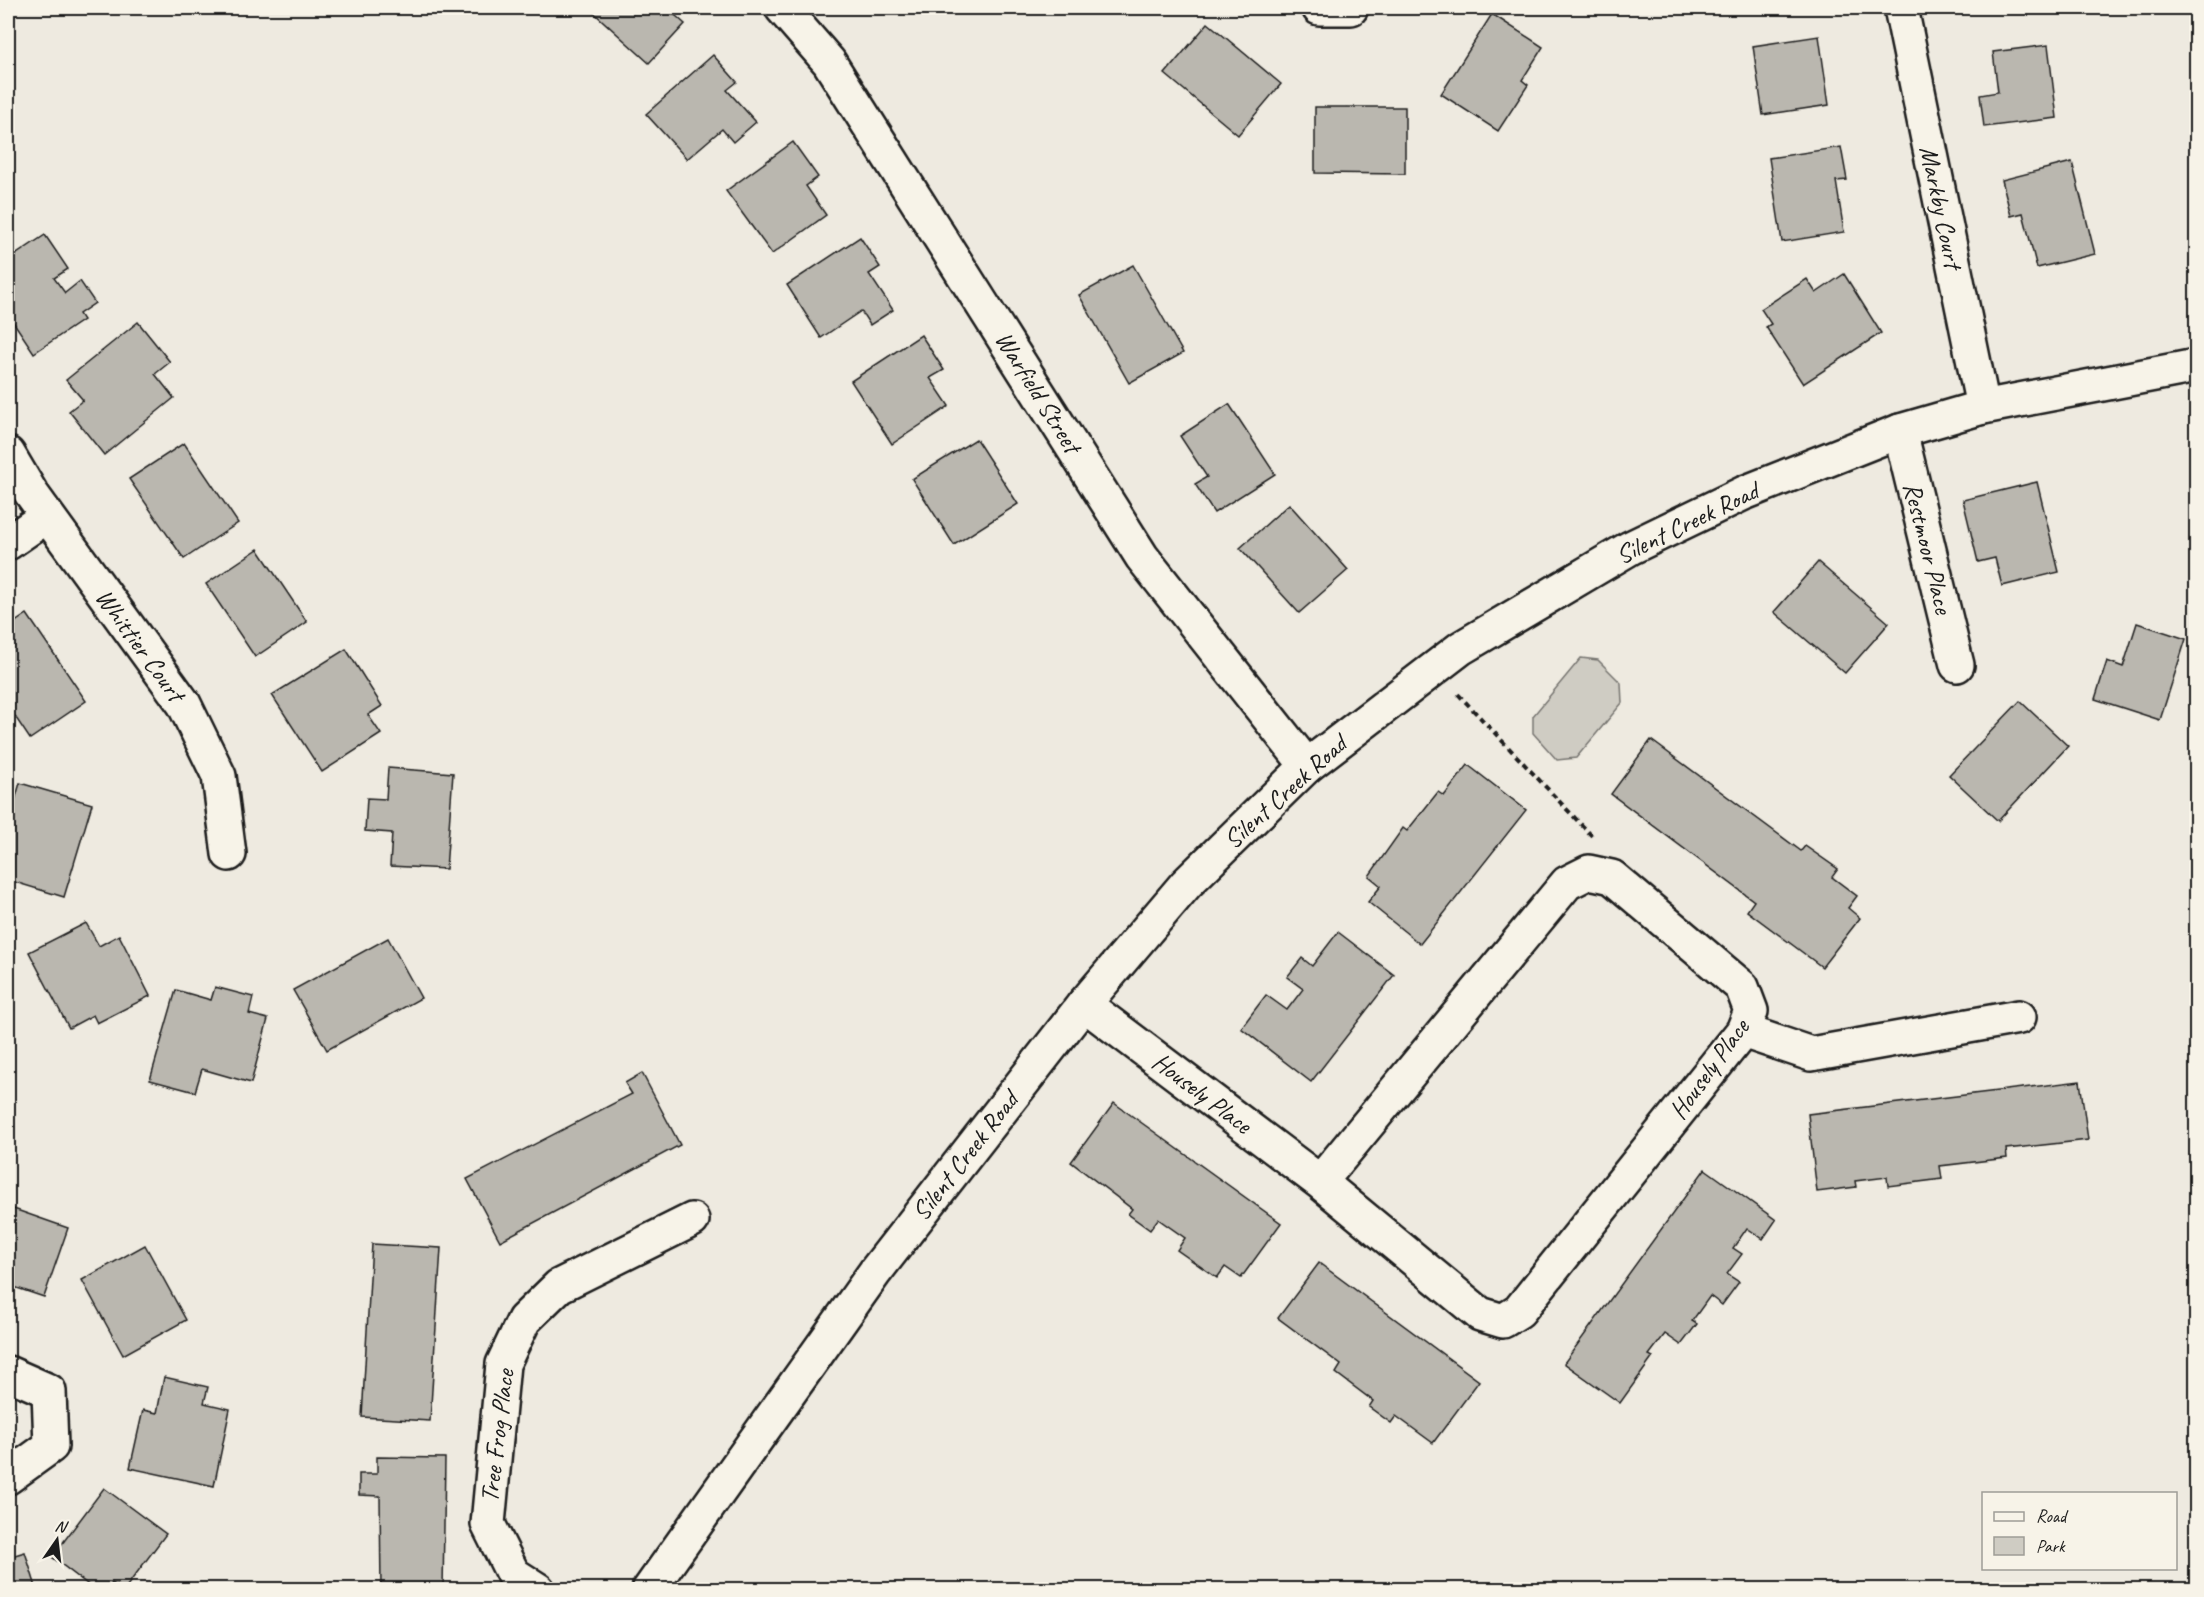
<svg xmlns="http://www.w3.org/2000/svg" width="2204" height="1597" font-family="Caveat,sans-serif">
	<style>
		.park { fill: #cfccc3; stroke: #767470; stroke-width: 1.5 }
		.building { fill: #bab7af; stroke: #1c1c1c; stroke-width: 1.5 }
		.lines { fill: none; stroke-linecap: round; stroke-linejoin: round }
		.minor-casing { stroke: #1c1c1c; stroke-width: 38 }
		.path { stroke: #1c1c1c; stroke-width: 4; stroke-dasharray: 6 4.5; stroke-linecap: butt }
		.minor { stroke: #f7f3e8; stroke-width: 33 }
		.labels { text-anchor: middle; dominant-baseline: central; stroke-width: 4.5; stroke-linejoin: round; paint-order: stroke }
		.street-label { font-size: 26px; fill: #1c1c1c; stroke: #f7f3e8 }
	</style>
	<rect width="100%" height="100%" fill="#eeeae0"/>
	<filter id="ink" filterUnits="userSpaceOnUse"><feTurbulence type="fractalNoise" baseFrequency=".0167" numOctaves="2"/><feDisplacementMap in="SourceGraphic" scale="12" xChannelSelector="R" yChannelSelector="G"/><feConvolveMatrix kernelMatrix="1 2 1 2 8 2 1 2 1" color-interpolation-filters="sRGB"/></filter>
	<g filter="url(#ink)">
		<path class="park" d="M 1581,658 L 1598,660 L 1621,683 L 1622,703 L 1576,758 L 1557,760 L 1533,733 L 1533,716 Z"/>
		<g class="building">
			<path d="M 596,8 L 667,8 L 685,24 L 649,63 L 592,11 Z"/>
			<path d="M 1492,14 L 1543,47 L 1522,80 L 1528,85 L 1498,131 L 1441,94 Z"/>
			<path d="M 1208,23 L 1281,84 L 1238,135 L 1165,74 Z"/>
			<path d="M 1819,36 L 1829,105 L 1763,115 L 1753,46 Z"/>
			<path d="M 2048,45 L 2057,118 L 1984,127 L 1980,95 L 1998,92 L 1993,52 Z"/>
			<path d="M 713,55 L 737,82 L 727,90 L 756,122 L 733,142 L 722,129 L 687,159 L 646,114 Z"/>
			<path d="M 1315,107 L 1405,107 L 1405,174 L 1315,173 Z"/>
			<path d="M 793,142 L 818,177 L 806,186 L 826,215 L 772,254 L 726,191 Z"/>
			<path d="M 1841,147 L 1847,180 L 1836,181 L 1844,232 L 1782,242 L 1769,158 Z"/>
			<path d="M 2072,162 L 2095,254 L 2037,268 L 2023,213 L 2011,216 L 2002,180 Z"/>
			<path d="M 45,235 L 68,269 L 54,278 L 65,293 L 80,281 L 95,303 L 79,314 L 83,320 L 34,353 L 8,314 L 8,260 Z"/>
			<path d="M 860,237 L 880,267 L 869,274 L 893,310 L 870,325 L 861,311 L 821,338 L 787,285 Z"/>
			<path d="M 1133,265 L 1183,353 L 1129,383 L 1079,295 Z"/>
			<path d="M 1844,274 L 1881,333 L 1803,384 L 1766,327 L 1771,324 L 1761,309 L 1807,279 L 1816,293 Z"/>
			<path d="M 138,322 L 170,362 L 155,374 L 174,398 L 104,455 L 69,411 L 83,400 L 66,380 Z"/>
			<path d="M 921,335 L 944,370 L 930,378 L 949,406 L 892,444 L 851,381 Z"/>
			<path d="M 1229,404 L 1275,474 L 1214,513 L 1195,484 L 1207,477 L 1180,436 Z"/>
			<path d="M 976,439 L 1018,504 L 954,545 L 912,479 Z"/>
			<path d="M 184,443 L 238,523 L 184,559 L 129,479 Z"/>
			<path d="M 2037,482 L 2059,572 L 2002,586 L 1995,558 L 1978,562 L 1963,500 Z"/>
			<path d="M 1289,504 L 1348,570 L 1299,613 L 1240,548 Z"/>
			<path d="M 258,549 L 307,622 L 255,657 L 206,584 Z"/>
			<path d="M 1818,562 L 1889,623 L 1845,673 L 1774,612 Z"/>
			<path d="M 27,614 L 86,701 L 30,739 L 8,706 L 8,627 Z"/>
			<path d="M 2137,623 L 2186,639 L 2160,720 L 2095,699 L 2107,661 L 2123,667 Z"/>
			<path d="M 346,649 L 382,706 L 368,715 L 381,734 L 322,772 L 272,695 Z"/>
			<path d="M 2020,701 L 2068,746 L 1998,821 L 1949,775 Z"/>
			<path d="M 1651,740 L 1801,851 L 1805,846 L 1838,869 L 1832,877 L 1857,896 L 1848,908 L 1860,918 L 1822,967 L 1747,911 L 1754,901 L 1611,794 Z"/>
			<path d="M 1468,765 L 1526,810 L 1420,944 L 1368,902 L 1381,886 L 1369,876 L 1403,828 L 1407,831 L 1438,792 L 1444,796 Z"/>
			<path d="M 388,768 L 453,773 L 446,869 L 390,866 L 392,833 L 365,831 L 367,798 L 386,799 Z"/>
			<path d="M 20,783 L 92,804 L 64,897 L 8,880 L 8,824 Z"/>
			<path d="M 86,923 L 99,946 L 119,935 L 150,996 L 97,1023 L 93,1015 L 69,1028 L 29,952 Z"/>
			<path d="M 1338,932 L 1394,975 L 1311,1082 L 1241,1028 L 1266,995 L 1287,1010 L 1303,989 L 1287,977 L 1302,958 L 1312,966 Z"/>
			<path d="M 388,938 L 421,998 L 327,1050 L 293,990 Z"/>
			<path d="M 215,987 L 253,997 L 249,1014 L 268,1019 L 251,1083 L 202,1069 L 195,1092 L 150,1080 L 176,990 L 211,1000 Z"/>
			<path d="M 642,1073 L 680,1145 L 500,1241 L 467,1179 L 632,1094 L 625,1083 Z"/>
			<path d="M 2080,1081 L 2088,1140 L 2006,1149 L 2007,1158 L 1940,1166 L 1942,1179 L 1888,1186 L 1887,1177 L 1855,1181 L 1856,1187 L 1817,1192 L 1808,1114 Z"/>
			<path d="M 1114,1103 L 1281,1223 L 1241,1278 L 1225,1267 L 1217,1278 L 1177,1250 L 1185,1238 L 1158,1219 L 1150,1230 L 1128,1214 L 1132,1209 L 1071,1162 Z"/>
			<path d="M 1705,1169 L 1776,1220 L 1763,1239 L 1747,1228 L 1733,1248 L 1742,1254 L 1727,1274 L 1739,1282 L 1722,1305 L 1710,1296 L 1692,1321 L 1697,1324 L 1681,1345 L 1665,1334 L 1649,1355 L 1653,1357 L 1620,1403 L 1564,1363 Z"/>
			<path d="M 8,1207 L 68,1228 L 44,1297 L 8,1285 Z"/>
			<path d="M 372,1244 L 441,1248 L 430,1421 L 362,1417 Z"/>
			<path d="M 145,1245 L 186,1320 L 123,1355 L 82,1280 Z"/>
			<path d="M 1319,1263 L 1479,1381 L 1433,1443 L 1396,1416 L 1391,1423 L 1369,1407 L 1373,1401 L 1336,1373 L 1341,1365 L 1278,1318 Z"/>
			<path d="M 164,1377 L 208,1387 L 204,1403 L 230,1409 L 214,1486 L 130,1468 L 143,1410 L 157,1413 Z"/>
			<path d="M 377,1457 L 445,1458 L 443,1590 L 381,1590 L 380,1496 L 359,1495 L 359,1474 L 377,1474 Z"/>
			<path d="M 104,1488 L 166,1534 L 124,1590 L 112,1583 L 107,1590 L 95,1590 L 52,1557 Z"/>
			<path d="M 25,1552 L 37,1590 L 8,1590 L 8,1557 Z"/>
		</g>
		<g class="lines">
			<defs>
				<g id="minor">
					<path d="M 782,8 L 829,62 L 1142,557 L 1307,766"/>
					<path d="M 1319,8 L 1351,8"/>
					<path d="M 1901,8 L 1983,407"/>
					<path d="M 1900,431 L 1957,665"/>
					<path d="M 8,454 L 31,493 L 184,704 L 219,776 L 229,854"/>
					<path d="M 8,543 L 47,516"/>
					<path d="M 1084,1004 L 1320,1182 L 1480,1314 L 1503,1321 L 1519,1311 L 1743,1031 L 1751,1011 L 1742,987 L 1612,877 L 1589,872 L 1567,883 L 1320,1182"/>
					<path d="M 1743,1031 L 1811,1054 L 2019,1017"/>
					<path d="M 8,1373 L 49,1391 L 51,1446 L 8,1477"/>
					<path d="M 538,1590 L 513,1574 L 488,1524 L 503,1364 L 524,1320 L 559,1286 L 692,1220"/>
					<path d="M 649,1590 L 875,1272 L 1084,1004 L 1186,884 L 1307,766 L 1461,648 L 1630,548 L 1744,493 L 1900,431 L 1983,407 L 2196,366"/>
				</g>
			</defs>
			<use href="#minor" class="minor-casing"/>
			<path class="path" d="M 1458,694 L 1593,837"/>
			<use href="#minor" class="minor"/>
		</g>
	</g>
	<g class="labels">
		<g class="street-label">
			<text transform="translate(1941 207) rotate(78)">Markby Court</text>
			<text transform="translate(1038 392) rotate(58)">Warfield Street</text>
			<text transform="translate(1687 523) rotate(-26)">Silent Creek Road</text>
			<text transform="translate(1928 548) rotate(76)">Restmoor Place</text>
			<text transform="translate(140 645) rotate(54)">Whittier Court</text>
			<text transform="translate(1285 792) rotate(-42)">Silent Creek Road</text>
			<text transform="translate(1709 1069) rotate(-54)">Housely Place</text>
			<text transform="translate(1202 1093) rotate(37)">Housely Place</text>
			<text transform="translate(965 1156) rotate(-52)">Silent Creek Road</text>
			<text transform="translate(497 1436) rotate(-83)">Tree Frog Place</text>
		</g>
	</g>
	<rect width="2204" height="1597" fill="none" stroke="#f7f3e8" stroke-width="30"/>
	<rect x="15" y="15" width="2174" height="1567" fill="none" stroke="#1c1c1c" stroke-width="2" filter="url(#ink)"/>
	<rect x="1982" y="1492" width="195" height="78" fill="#f7f3e8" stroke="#9f9d96" stroke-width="1.5"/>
	<rect x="1994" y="1512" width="30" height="9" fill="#f7f3e8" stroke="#9f9d96" stroke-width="1.5"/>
	<text x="2036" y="1522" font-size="18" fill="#1c1c1c">Road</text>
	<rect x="1994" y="1537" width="30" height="18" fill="#cfccc3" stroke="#9f9d96" stroke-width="1.5"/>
	<text x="2036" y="1552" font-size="18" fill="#1c1c1c">Park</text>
	<g transform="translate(57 1540) rotate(14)" stroke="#f7f3e8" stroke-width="4.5" paint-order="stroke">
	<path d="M0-4.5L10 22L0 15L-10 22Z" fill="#1c1c1c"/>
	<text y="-9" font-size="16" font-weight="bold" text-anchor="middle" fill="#1c1c1c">N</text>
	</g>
</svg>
